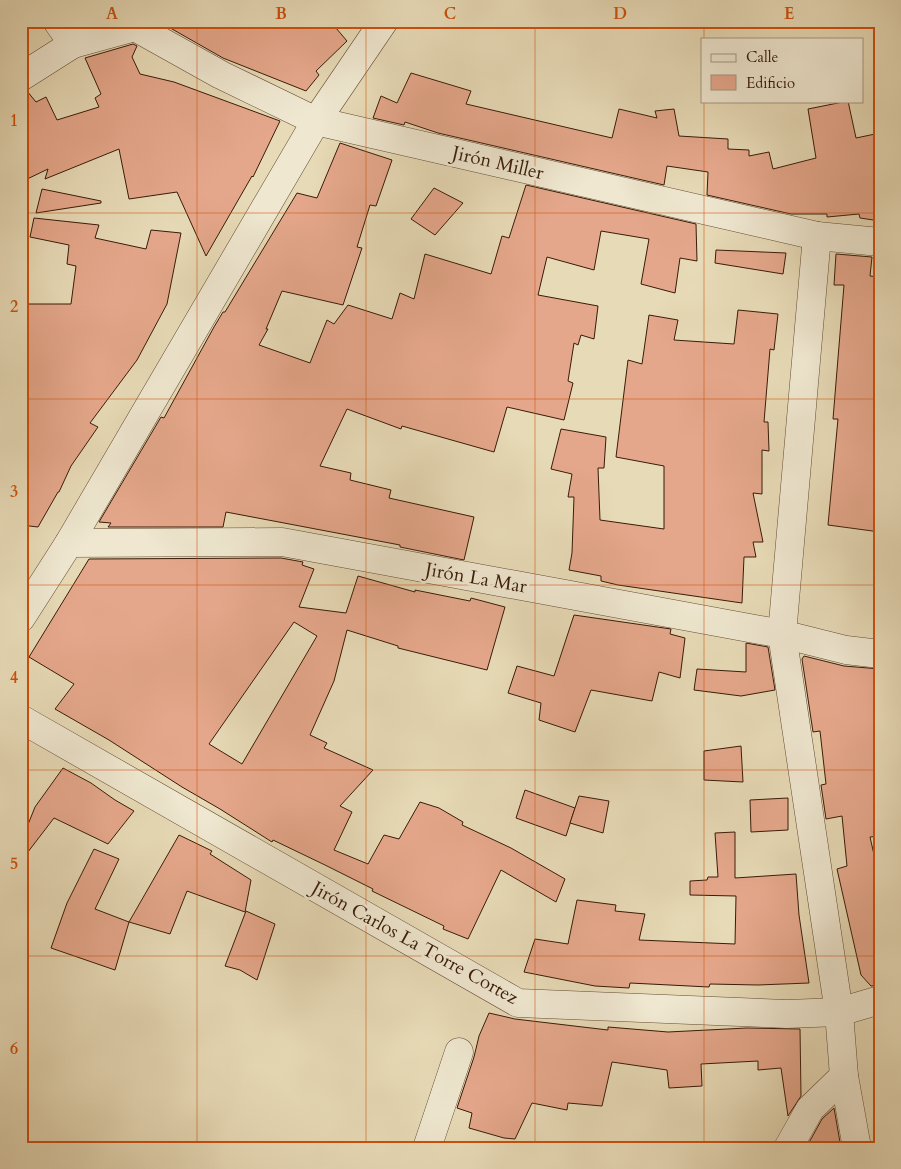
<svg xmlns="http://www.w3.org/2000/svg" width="901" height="1169" font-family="Cardo,serif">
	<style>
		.building { fill: #e5a78b; stroke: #391b08; fill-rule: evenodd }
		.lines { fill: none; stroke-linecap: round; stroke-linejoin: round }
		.minor-casing { stroke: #644b34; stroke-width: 29 }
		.minor { stroke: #efe7d0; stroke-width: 28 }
		.grid { fill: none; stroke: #ce500b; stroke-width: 1; stroke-opacity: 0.55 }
		.labels { text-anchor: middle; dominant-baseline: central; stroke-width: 5; stroke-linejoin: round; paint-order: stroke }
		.street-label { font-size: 19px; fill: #391b08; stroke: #efe7d0 }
		.neatline { fill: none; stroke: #ce500b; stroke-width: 2 }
		.grid-label { font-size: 16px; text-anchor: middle; font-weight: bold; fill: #ce500b }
	</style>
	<rect width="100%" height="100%" fill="#e7dab6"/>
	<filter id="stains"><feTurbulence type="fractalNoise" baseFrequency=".004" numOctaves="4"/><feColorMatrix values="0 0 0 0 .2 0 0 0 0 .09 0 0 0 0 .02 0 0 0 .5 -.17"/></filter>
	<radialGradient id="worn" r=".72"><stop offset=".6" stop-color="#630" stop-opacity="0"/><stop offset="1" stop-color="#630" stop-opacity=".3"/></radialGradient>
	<g class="building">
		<path d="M 158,21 L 330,21 L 347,41 L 316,71 L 319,75 L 306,91 L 223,58 Z"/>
		<path d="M 133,44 L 137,46 L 132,57 L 140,74 L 174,82 L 280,121 L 253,177 L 252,176 L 206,256 L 177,192 L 129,199 L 119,149 L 45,179 L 48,169 L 21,182 L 21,93 L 27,91 L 36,102 L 46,97 L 57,120 L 99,107 L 95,98 L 101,94 L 85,58 Z"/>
		<path d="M 411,73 L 471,91 L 466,104 L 612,138 L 619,109 L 657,118 L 655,111 L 674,109 L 679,136 L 728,139 L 728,149 L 749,150 L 749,156 L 769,152 L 773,169 L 816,158 L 808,109 L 848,101 L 856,138 L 880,133 L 880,221 L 860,218 L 859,214 L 827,217 L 827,214 L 791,214 L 707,195 L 708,172 L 667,166 L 664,185 L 438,133 L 405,122 L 404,125 L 373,118 L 381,96 L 397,103 Z"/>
		<path d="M 340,143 L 392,160 L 376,206 L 370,205 L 357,247 L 362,248 L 343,305 L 282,291 L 266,329 L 268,329 L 259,345 L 310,363 L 327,320 L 334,324 L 348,305 L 392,319 L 400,293 L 414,299 L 425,254 L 491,274 L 502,236 L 509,238 L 526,185 L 696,224 L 697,261 L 680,258 L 675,293 L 641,284 L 649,239 L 601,231 L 594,270 L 547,257 L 538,295 L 598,306 L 594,339 L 581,335 L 578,345 L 574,343 L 568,381 L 573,383 L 564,420 L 507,407 L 494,452 L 402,426 L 401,429 L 347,409 L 320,466 L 351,473 L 350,480 L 391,490 L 389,498 L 474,517 L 464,560 L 400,547 L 400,545 L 226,512 L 223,527 L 108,527 L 111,523 L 99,522 L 161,417 L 164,418 L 214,327 L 223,312 L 225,312 L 297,193 L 317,198 Z"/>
		<path d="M 434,188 L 463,203 L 435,235 L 411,219 Z"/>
		<path d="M 42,189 L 101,201 L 101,203 L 36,213 Z"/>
		<path d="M 34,218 L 99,225 L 95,238 L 146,249 L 151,230 L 181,233 L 167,304 L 137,360 L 90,423 L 98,427 L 71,466 L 59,492 L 58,492 L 38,527 L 21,525 L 21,501 L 28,484 L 21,482 L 21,304 L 71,304 L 76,266 L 67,264 L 69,245 L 30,237 Z"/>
		<path d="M 716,250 L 786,253 L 783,274 L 715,263 Z"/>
		<path d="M 836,254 L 872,257 L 870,276 L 880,277 L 880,532 L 828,525 L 838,419 L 833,419 L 844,285 L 834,285 Z"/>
		<path d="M 738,310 L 778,314 L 774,350 L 770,349 L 764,422 L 768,422 L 769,451 L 762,450 L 762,494 L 753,493 L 763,542 L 753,542 L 756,557 L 744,557 L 742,603 L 618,585 L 601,581 L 601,576 L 569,570 L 572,553 L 574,497 L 568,497 L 572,474 L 551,469 L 561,429 L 606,437 L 604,468 L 598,468 L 600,520 L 664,529 L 664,466 L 616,457 L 628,360 L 642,364 L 649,315 L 678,320 L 674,340 L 734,344 Z"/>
		<path d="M 281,558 L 303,562 L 302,565 L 314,569 L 299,607 L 346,613 L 358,576 L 415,592 L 415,590 L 470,601 L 471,598 L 505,607 L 487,670 L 398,648 L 398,646 L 347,630 L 334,681 L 310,735 L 327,743 L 324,748 L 373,770 L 340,806 L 352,812 L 334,850 L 368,864 L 384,835 L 399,839 L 420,802 L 439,808 L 463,822 L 462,825 L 511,848 L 565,879 L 556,902 L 501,870 L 468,939 L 443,929 L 444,926 L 372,891 L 373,889 L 325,865 L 273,840 L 272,842 L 220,809 L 182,787 L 109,740 L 55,709 L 74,684 L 29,657 L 89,559 ZM 294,622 L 317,636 L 242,764 L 209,744 Z"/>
		<path d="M 574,615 L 671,629 L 670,634 L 685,638 L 680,678 L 659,672 L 652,701 L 591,690 L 575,732 L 539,720 L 541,703 L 508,693 L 517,666 L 554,676 Z"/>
		<path d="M 746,643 L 768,647 L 775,690 L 741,696 L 694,690 L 697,669 L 746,672 Z"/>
		<path d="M 804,656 L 844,666 L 880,669 L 880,836 L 870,837 L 880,881 L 880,985 L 871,986 L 861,975 L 837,869 L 847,866 L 842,816 L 826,819 L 821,785 L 826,784 L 820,731 L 813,732 L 802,659 Z"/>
		<path d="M 741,746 L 743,782 L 704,780 L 704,751 Z"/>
		<path d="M 63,768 L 91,783 L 115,800 L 134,811 L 108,844 L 54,818 L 21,861 L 21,842 L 35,807 Z"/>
		<path d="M 525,790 L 575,808 L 566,836 L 516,818 Z"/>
		<path d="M 579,796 L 609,801 L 603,833 L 570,823 Z"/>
		<path d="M 788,798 L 788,830 L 751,832 L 750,800 Z"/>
		<path d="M 735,832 L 735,878 L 796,874 L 799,915 L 809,983 L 758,985 L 710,984 L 709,987 L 630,983 L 629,988 L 595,986 L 524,972 L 535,939 L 568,944 L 577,900 L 616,905 L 615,911 L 645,914 L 639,940 L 735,944 L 736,896 L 690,895 L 690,881 L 707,880 L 708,877 L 718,877 L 715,833 Z"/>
		<path d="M 179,835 L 212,851 L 210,854 L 251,880 L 245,912 L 187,891 L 170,934 L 129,922 Z"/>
		<path d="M 94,849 L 119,859 L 95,909 L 129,922 L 115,970 L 51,948 L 67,903 Z"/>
		<path d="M 246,911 L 275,924 L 257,980 L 240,970 L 225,966 Z"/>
		<path d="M 489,1013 L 515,1019 L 608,1030 L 608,1027 L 668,1032 L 747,1028 L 800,1029 L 801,1096 L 788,1116 L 781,1068 L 758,1070 L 758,1061 L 701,1064 L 702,1086 L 669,1088 L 667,1070 L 612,1062 L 602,1106 L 568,1103 L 567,1110 L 532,1103 L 515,1139 L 504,1138 L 469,1128 L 472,1113 L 457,1108 L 474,1057 L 479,1036 Z"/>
		<path d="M 834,1108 L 841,1148 L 806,1148 L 822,1119 Z"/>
	</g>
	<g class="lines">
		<defs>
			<g id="minor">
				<path d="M 57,21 L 73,44"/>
				<path d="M 135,27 L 221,75 L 316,121 L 817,236 L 880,242"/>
				<path d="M 21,77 L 73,44 L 135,27 L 143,21"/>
				<path d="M 817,236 L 782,634 L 839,1012 L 844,1076 L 857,1148"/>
				<path d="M 69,543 L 282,542 L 782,634 L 846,650 L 880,654"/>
				<path d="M 21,618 L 69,543 L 316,121 L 384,21"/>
				<path d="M 21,719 L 518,1003 L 787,1014 L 839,1012 L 880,1000"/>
				<path d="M 427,1148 L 459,1052"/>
				<path d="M 788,1148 L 810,1109 L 844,1076"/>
			</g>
		</defs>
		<use href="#minor" class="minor-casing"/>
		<use href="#minor" class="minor"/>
	</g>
	<path class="grid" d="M 197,21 L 197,1148M 366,21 L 366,1148M 535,21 L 535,1148M 704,21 L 704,39M 704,101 L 704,1148M 21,213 L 880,213M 21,399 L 880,399M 21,585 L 880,585M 21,770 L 880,770M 21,956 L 880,956"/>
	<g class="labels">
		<g class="street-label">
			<text transform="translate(498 163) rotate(13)">Jirón Miller</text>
			<text transform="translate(476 578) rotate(10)">Jirón La Mar</text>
			<text transform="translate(415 943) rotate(29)">Jirón Carlos La Torre Cortez</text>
		</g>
	</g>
	<rect width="901" height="1169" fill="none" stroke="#e7dab6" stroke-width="55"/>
	<rect x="701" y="38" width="162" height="65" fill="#efe7d0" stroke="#a69580"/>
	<rect x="711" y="54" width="25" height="8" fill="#efe7d0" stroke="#a69580"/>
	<text x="746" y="62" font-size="15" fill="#391b08">Calle</text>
	<rect x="711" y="75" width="25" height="15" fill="#e5a78b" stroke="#a69580"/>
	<text x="746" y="88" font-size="15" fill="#391b08">Edificio</text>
	<rect x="28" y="28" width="846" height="1114" class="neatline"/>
	<g class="grid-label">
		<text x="112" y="19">A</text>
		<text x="281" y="19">B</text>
		<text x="450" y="19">C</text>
		<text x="620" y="19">D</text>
		<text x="789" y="19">E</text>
		<text x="14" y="126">1</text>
		<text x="14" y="312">2</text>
		<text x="14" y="497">3</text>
		<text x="14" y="683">4</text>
		<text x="14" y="869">5</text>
		<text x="14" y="1054">6</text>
	</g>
	<rect width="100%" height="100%" filter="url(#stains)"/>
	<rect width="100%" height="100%" fill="url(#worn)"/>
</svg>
